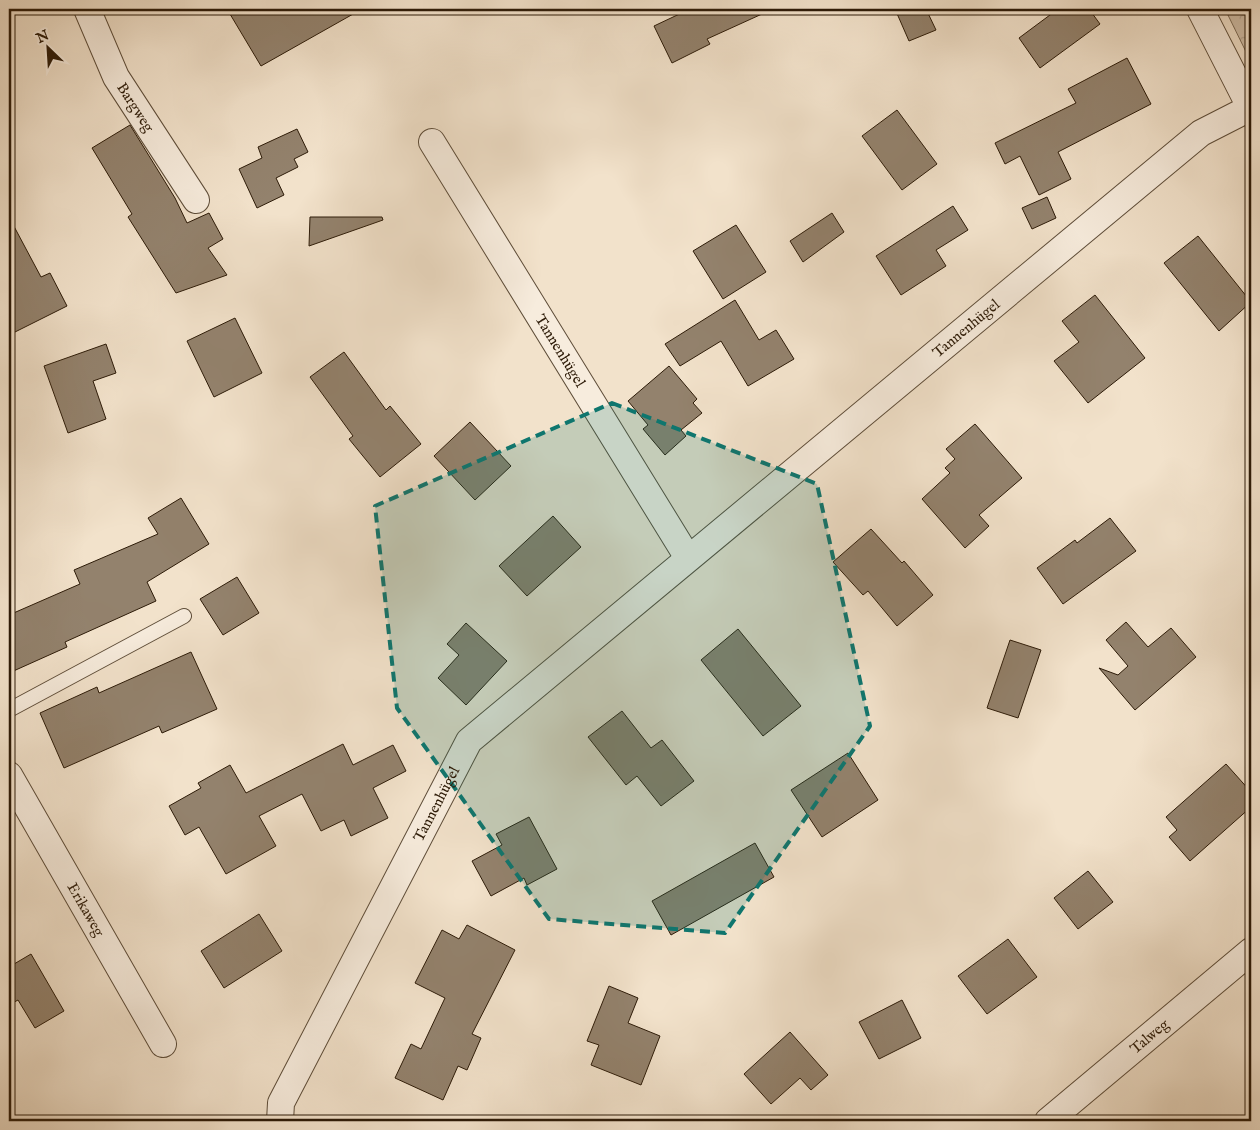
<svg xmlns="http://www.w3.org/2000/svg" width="1260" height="1130" font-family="'IM FELL English',serif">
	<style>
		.forest { fill: url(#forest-crowns); stroke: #7f6e59 }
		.building { fill: #93826d; stroke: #2d1b08 }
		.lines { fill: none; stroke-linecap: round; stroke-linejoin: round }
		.service-casing { stroke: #5e4d39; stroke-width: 16 }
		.minor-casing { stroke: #5e4d39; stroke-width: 28 }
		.service { stroke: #f7ecdd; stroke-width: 14 }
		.minor { stroke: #f7ecdd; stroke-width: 26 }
		.marked { fill: #0f766e; fill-opacity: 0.2; stroke: #0f766e; stroke-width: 4; stroke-dasharray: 10 6; stroke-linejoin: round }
		.labels { text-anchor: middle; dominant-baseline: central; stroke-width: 5; stroke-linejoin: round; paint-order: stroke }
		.street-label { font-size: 15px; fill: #2d1b08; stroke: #f7ecdd }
	</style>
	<defs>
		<pattern id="forest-crowns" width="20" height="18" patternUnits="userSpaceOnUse" patternTransform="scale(1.25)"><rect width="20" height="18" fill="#d1c0aa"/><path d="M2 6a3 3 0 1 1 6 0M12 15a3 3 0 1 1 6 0" fill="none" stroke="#b4a491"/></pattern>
	</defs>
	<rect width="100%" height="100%" fill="#f2e2cb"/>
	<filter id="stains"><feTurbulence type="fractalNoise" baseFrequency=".004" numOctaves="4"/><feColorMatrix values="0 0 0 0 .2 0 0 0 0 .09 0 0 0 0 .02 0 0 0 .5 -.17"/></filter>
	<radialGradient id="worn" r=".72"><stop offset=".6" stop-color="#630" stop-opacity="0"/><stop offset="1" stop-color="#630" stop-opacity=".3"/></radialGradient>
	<path class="forest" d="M 1225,9 L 1251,9 L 1251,62 Z"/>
	<g class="building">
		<path d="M 227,9 L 362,9 L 261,66 Z"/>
		<path d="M 690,9 L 773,9 L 707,39 L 710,44 L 672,63 L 654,26 Z"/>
		<path d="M 895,9 L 926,9 L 936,30 L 909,41 Z"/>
		<path d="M 1058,9 L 1089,9 L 1100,24 L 1040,68 L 1019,38 Z"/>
		<path d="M 1127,58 L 1151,104 L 1058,152 L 1071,179 L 1039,195 L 1020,156 L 1005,164 L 995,143 L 1076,103 L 1068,89 Z"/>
		<path d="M 897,110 L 937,164 L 902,190 L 862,136 Z"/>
		<path d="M 130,125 L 175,198 L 187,223 L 209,213 L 223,239 L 208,248 L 227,275 L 176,293 L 128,217 L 132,214 L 92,148 Z"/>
		<path d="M 297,129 L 308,152 L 294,159 L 298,167 L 276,178 L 284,195 L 257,208 L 239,169 L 262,158 L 258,147 Z"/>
		<path d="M 1047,197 L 1056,218 L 1032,229 L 1022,208 Z"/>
		<path d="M 953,206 L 968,230 L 936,250 L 946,266 L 901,295 L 876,256 Z"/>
		<path d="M 832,213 L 844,232 L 803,262 L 790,241 Z"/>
		<path d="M 9,217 L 41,277 L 50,273 L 67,306 L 9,335 Z"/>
		<path d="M 310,217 L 382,217 L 383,220 L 309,246 Z"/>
		<path d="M 736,225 L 766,272 L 723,299 L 693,251 Z"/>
		<path d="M 1198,236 L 1251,302 L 1219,331 L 1164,263 Z"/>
		<path d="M 1095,295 L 1145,358 L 1088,403 L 1054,361 L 1079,342 L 1062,321 Z"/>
		<path d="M 735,300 L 759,340 L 776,330 L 794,359 L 748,386 L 721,341 L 680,366 L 665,344 Z"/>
		<path d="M 235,318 L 262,373 L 214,397 L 187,341 Z"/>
		<path d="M 106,344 L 116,373 L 93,381 L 106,419 L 68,433 L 44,366 Z"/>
		<path d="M 344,352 L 386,410 L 390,406 L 421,444 L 380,477 L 349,439 L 353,436 L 310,377 Z"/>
		<path d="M 669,366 L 697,399 L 693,403 L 702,413 L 681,430 L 686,436 L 665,455 L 643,429 L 648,425 L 628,401 Z"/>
		<path d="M 470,422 L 511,466 L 475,500 L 434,456 Z"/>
		<path d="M 975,424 L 1022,478 L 979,515 L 989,526 L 965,548 L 922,499 L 950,473 L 945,468 L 955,459 L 946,449 Z"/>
		<path d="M 181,498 L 209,544 L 147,582 L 156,601 L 65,642 L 67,647 L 9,673 L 9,615 L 80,584 L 74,570 L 158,534 L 148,518 Z"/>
		<path d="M 553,516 L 581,547 L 527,596 L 499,566 Z"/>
		<path d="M 1110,518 L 1136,551 L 1063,604 L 1037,568 L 1075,540 L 1077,543 Z"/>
		<path d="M 871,529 L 902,563 L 904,561 L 933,595 L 897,626 L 868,591 L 863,595 L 833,562 Z"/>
		<path d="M 237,577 L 259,613 L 223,635 L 200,599 Z"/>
		<path d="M 1126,622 L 1148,647 L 1171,628 L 1196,657 L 1135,710 L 1099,668 L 1118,675 L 1128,666 L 1106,640 Z"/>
		<path d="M 466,623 L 507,661 L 466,705 L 438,678 L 459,655 L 447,644 Z"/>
		<path d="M 738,629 L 801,706 L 763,736 L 701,660 Z"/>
		<path d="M 1010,640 L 1041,650 L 1018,718 L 987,708 Z"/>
		<path d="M 191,652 L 217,709 L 162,733 L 159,726 L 64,768 L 40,713 L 97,687 L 99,693 Z"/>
		<path d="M 622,711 L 651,748 L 662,740 L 694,781 L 661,806 L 637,776 L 626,785 L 588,737 Z"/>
		<path d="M 343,744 L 353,765 L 393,745 L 406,771 L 373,788 L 388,818 L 351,836 L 344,820 L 321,831 L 302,794 L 259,816 L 276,846 L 226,874 L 199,827 L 185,835 L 169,806 L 201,788 L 198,783 L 230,765 L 246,793 Z"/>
		<path d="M 848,753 L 878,800 L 822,837 L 791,790 Z"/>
		<path d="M 1226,764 L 1251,792 L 1251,807 L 1190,861 L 1169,837 L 1177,830 L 1166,817 Z"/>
		<path d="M 529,817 L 557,869 L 527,885 L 524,878 L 491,896 L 472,861 L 502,845 L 496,834 Z"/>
		<path d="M 755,843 L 774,877 L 671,935 L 652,901 Z"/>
		<path d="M 1088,871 L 1113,902 L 1078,929 L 1054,898 Z"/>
		<path d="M 259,914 L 282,951 L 224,988 L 201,951 Z"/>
		<path d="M 467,925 L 515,950 L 472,1034 L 481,1038 L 467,1070 L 458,1066 L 443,1100 L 395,1078 L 411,1044 L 421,1049 L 445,998 L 415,983 L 442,930 L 459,939 Z"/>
		<path d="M 1008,939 L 1037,977 L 987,1014 L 958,976 Z"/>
		<path d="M 31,954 L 64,1011 L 35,1028 L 18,1000 L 9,1005 L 9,967 Z"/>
		<path d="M 609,986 L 638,998 L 628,1023 L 660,1036 L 641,1085 L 591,1065 L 599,1045 L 587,1041 Z"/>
		<path d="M 902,1000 L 921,1038 L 879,1059 L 859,1022 Z"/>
		<path d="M 790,1032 L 828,1075 L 811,1090 L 800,1078 L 771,1104 L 744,1074 Z"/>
	</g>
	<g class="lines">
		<defs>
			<path id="service" d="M 9,710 L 184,616"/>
			<g id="minor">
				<path id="s1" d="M 87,9 L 116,77 L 196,200"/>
				<path d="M 1200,9 L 1251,109"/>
				<path id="s2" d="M 432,142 L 688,558"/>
				<path id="s3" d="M 9,775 L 163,1044"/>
				<path id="s4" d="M 280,1121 L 281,1103 L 469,741 L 1201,133 L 1250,108"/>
				<path id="s5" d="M 1048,1121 L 1251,951"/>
			</g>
		</defs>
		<use href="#service" class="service-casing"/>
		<use href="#minor" class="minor-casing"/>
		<use href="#service" class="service"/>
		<use href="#minor" class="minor"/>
	</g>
	<path class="marked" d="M 612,403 L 817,484 L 870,726 L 725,933 L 549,919 L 397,708 L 375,506 Z"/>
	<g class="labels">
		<g class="street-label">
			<text stroke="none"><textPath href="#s1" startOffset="110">Bargweg</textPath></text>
			<text stroke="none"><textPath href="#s4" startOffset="1072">Tannenhügel</textPath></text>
			<text stroke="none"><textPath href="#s2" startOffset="245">Tannenhügel</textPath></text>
			<text stroke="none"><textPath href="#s4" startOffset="355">Tannenhügel</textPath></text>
			<text stroke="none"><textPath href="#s3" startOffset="155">Erikaweg</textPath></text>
			<text stroke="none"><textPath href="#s5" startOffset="132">Talweg</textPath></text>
		</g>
	</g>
	<rect width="1260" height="1130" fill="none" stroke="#f2e2cb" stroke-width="30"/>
	<rect x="10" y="10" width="1240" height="1110" fill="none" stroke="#2d1b08" stroke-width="2.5"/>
	<rect x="15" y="15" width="1230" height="1100" fill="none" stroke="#2d1b08"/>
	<g transform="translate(48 48) rotate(335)" stroke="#f7ecdd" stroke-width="4" paint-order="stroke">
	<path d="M0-4L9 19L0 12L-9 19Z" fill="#2d1b08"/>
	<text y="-8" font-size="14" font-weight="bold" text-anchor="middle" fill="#2d1b08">N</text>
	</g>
	<rect width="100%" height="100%" filter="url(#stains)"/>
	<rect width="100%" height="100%" fill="url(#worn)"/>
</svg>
